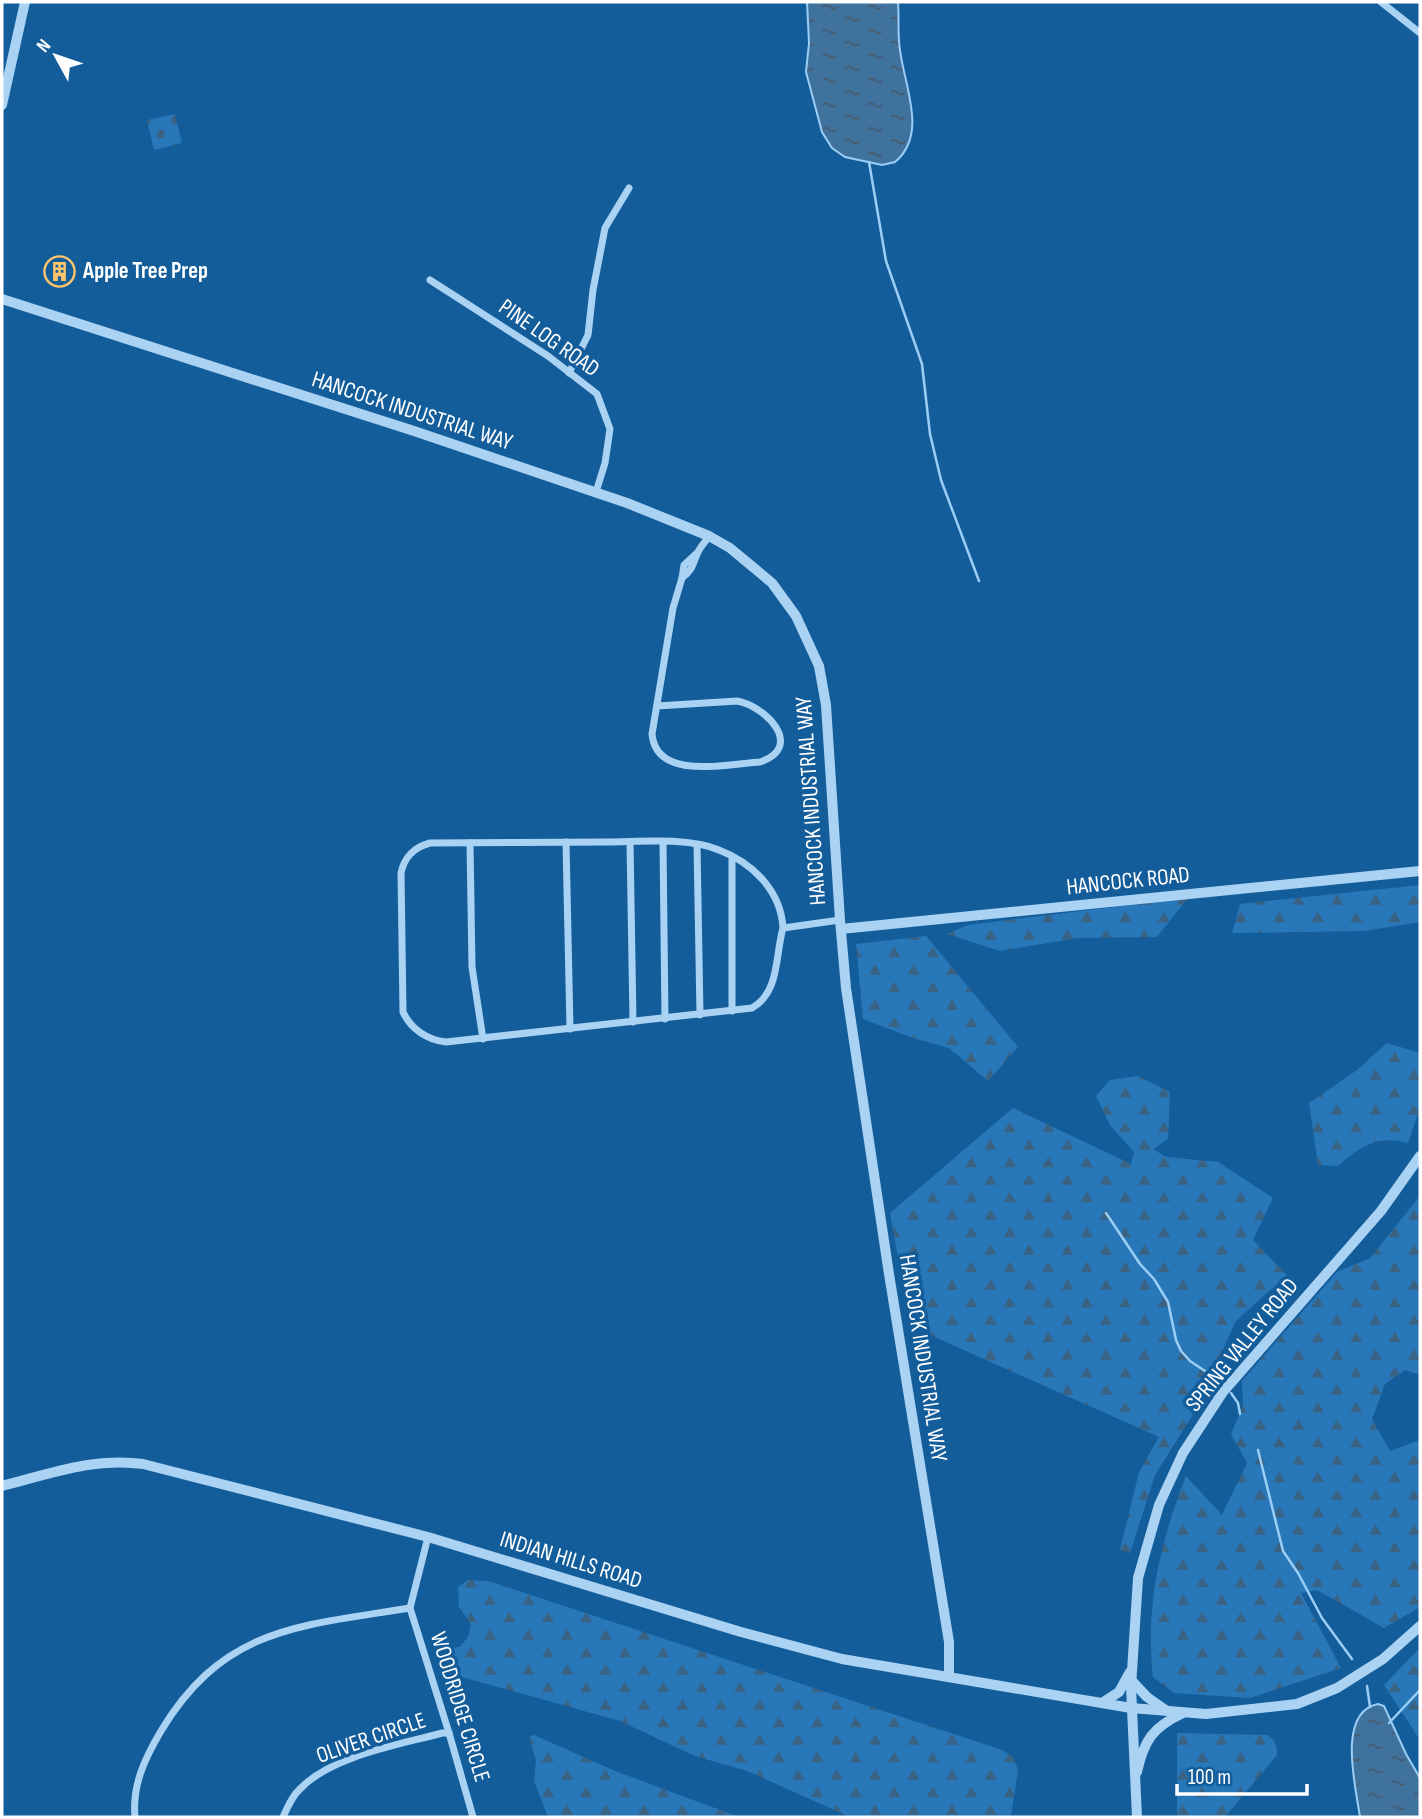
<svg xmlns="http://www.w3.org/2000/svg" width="1422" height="1819" font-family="'Sofia Sans Condensed',sans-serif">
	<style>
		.forest { fill: url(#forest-firs) }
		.cemetery { fill: url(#cemetery-stones) }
		.water { fill: url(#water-ripples); stroke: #9bcef6; stroke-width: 2 }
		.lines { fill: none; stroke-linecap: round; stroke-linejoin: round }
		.stream { stroke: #9bcef6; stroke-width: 2.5 }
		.minor { stroke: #a9d2f3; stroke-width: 7 }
		.tertiary { stroke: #a9d2f3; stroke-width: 10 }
		.labels { text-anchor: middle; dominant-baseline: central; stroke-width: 7; stroke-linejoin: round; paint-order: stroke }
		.poi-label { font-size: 23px; font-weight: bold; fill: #fff; stroke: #145d9b; text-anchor: start }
		.street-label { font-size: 23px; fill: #fff; stroke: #145d9b }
	</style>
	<defs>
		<pattern id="forest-firs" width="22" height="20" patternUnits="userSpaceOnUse" patternTransform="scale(1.75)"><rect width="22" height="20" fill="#2777b9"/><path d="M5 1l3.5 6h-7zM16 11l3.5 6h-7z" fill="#3a6282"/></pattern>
		<pattern id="cemetery-stones" width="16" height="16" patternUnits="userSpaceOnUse" patternTransform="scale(1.75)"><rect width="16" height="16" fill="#2777b9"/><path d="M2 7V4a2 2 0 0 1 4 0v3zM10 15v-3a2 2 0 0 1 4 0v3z" fill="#3a6282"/></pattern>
		<pattern id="water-ripples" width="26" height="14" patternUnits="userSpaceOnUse" patternTransform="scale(1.75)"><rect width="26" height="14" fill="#40729e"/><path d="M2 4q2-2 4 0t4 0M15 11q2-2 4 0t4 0" fill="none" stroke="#475b6d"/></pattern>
	</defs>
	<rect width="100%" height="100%" fill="#145d9b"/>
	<g class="forest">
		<path d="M 1420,885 L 1420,922 L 1364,931 L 1232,933 L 1240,904 Z"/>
		<path d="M 1188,898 L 1157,937 L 1078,938 L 1000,951 L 947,934 L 968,925 Z"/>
		<path d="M 926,936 L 1018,1047 L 988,1081 L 949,1048 L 913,1038 L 863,1019 L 856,944 Z"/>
		<path d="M 1387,1043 L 1420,1053 L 1420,1108 L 1408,1143 C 1377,1135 1361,1146 1338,1166 L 1318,1165 L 1309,1103 L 1357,1070 Z"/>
		<path d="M 1138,1076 L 1170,1092 L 1168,1139 L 1153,1149 L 1166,1157 L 1218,1162 L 1273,1198 L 1253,1240 L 1287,1275 L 1236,1321 L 1192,1416 L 1155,1475 L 1130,1553 L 1120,1550 L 1139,1472 L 1159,1437 L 910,1326 L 890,1213 L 1013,1108 L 1131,1164 L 1134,1152 L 1110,1125 L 1096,1096 L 1110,1080 Z"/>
		<path d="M 1420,1196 L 1420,1375 L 1405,1370 L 1385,1384 L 1372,1419 L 1390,1451 L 1420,1440 L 1420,1607 L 1384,1628 L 1317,1590 L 1301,1593 L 1341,1668 L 1250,1698 L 1174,1693 L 1153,1677 C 1145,1605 1160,1543 1186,1476 L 1222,1515 L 1247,1463 L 1231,1434 L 1243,1405 L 1242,1381 L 1337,1272 L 1370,1258 Z"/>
		<path d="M 468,1580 L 488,1581 L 1002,1750 L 1013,1757 L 1018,1770 L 1011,1817 L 850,1817 L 747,1771 L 695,1756 L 620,1721 L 451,1674 L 440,1666 L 437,1654 L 441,1649 L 460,1647 L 468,1637 L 471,1624 L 459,1607 L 458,1587 Z"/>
		<path d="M 1420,1648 L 1420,1740 L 1384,1685 Z"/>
		<path d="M 1177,1733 L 1267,1735 C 1275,1740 1277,1745 1277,1755 L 1225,1817 L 1177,1817 Z"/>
		<path d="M 534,1735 L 615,1771 L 739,1817 L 548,1817 L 534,1781 L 536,1760 L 529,1737 Z"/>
	</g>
	<path class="cemetery" d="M 175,114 L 182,143 L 154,150 L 147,120 Z"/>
	<g class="water">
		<path d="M 807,2 L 898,2 C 899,15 898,28 899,40 C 900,78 931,132 895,162 L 882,165 L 845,157 L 832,148 L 822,132 L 806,72 L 809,43 Z"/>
		<path d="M 1378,1704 L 1384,1706 L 1406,1754 L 1420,1778 L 1420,1817 L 1360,1817 C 1356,1788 1336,1712 1378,1704 Z"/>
	</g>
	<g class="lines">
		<g class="stream">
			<path d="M 869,162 L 886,261 L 922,364 L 930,434 L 941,480 L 979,581"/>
			<path d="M 1106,1213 L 1140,1264 L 1154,1279 L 1168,1302 L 1176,1340 L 1181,1351 L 1190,1361 L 1211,1375"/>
			<path d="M 1231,1393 L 1238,1403 L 1240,1414"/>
			<path d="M 1258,1450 L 1283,1551 L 1298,1573 L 1322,1618 L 1352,1659"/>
			<path d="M 1367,1686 L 1370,1707"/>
			<path d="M 1389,1723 L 1420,1690"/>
		</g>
		<g class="minor">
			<path d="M 1381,2 L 1420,33"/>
			<path d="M 430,280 L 548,356 L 597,394 L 610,429 L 605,463 L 596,492"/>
			<path d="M 569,373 L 588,335 L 593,290 L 605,228 L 629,188"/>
			<path d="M 698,552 L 684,565 L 682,578 C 693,570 693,563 698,552 C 701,546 706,541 709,536"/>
			<path d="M 657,706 L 737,701 C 766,706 805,747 760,762 C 727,764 656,781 652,734 L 673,608 L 682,578"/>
			<path d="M 566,842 L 570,1029"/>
			<path d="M 630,842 L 633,1022"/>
			<path d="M 663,842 L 665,1019"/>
			<path d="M 470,843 L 472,967 L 483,1039"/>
			<path d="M 697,845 L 700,1015"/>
			<path d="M 783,928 C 775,956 780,992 752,1008 L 446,1042 C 427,1040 411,1029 403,1012 L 401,873 C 404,858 414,847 430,843 C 489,843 548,842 607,842 C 640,842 688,837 719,850 C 753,863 781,891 783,928 L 840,920"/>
			<path d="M 732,1011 L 732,857"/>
			<path d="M 428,1537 L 410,1608 L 449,1733 L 473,1817"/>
			<path d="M 135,1817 C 132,1785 145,1758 161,1731 C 224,1626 301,1626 410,1608"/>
			<path d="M 283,1817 C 287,1808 292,1796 300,1789 C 331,1756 398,1745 442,1733 L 449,1733"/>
		</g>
		<g class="tertiary">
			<path d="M 2,105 L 25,2"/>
			<path d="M 2,299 L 414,431 L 627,503 L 709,536 L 730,548 L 772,583 L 796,616 L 819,666 L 826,705 L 840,920 L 846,988 L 889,1274 L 949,1642 L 949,1677"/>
			<path d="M 841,929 L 1420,871"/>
			<path d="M 2,1486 C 49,1474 94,1457 143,1464 L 428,1537 L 741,1632 L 842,1659 L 1131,1708 L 1206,1714 L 1297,1704 L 1337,1688 L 1383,1659 L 1420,1626"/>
			<path d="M 1131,1680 L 1147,1697 L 1167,1711"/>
			<path d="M 1102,1703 L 1119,1692 L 1130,1672"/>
			<path d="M 1137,1772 C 1144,1740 1153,1727 1183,1713"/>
			<path d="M 1137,1817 L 1131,1687 L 1138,1578 L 1159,1505 L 1183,1453 L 1223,1392 L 1381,1211 L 1420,1156"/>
		</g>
	</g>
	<defs>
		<symbol id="building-ring" viewBox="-11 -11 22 22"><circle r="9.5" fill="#145d9b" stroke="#ffc56b" stroke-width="1.5"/><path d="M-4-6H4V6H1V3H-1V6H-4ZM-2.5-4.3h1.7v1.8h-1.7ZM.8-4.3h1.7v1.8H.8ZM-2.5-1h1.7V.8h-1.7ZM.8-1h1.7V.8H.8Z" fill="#ffc56b"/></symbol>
	</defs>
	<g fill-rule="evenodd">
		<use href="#building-ring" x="42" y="254" width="35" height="35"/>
	</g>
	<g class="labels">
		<g class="poi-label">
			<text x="83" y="271">Apple Tree Prep</text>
		</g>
		<g class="street-label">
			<text transform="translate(549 338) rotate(35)">PINE LOG ROAD</text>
			<text transform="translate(412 411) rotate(18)">HANCOCK INDUSTRIAL WAY</text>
			<text transform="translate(811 801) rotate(-94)">HANCOCK INDUSTRIAL WAY</text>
			<text transform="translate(1128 881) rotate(-6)">HANCOCK ROAD</text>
			<text transform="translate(1242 1345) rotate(-51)">SPRING VALLEY ROAD</text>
			<text transform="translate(923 1358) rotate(81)">HANCOCK INDUSTRIAL WAY</text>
			<text transform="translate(571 1560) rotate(17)">INDIAN HILLS ROAD</text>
			<text transform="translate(460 1707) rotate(73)">WOODRIDGE CIRCLE</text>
			<text transform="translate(371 1738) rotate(-19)">OLIVER CIRCLE</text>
		</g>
	</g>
	<rect width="1422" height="1819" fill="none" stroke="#ffffff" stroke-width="7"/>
	<g transform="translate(56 56) rotate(310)" stroke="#145d9b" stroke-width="5" paint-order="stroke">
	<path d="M0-5L12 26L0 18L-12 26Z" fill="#ffffff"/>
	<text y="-10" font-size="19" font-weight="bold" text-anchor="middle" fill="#ffffff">N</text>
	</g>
	<path d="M1177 1784v10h130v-10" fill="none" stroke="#ffffff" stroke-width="3.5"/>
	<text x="1188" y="1784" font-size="21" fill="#ffffff" stroke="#145d9b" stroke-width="5" paint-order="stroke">100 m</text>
</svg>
